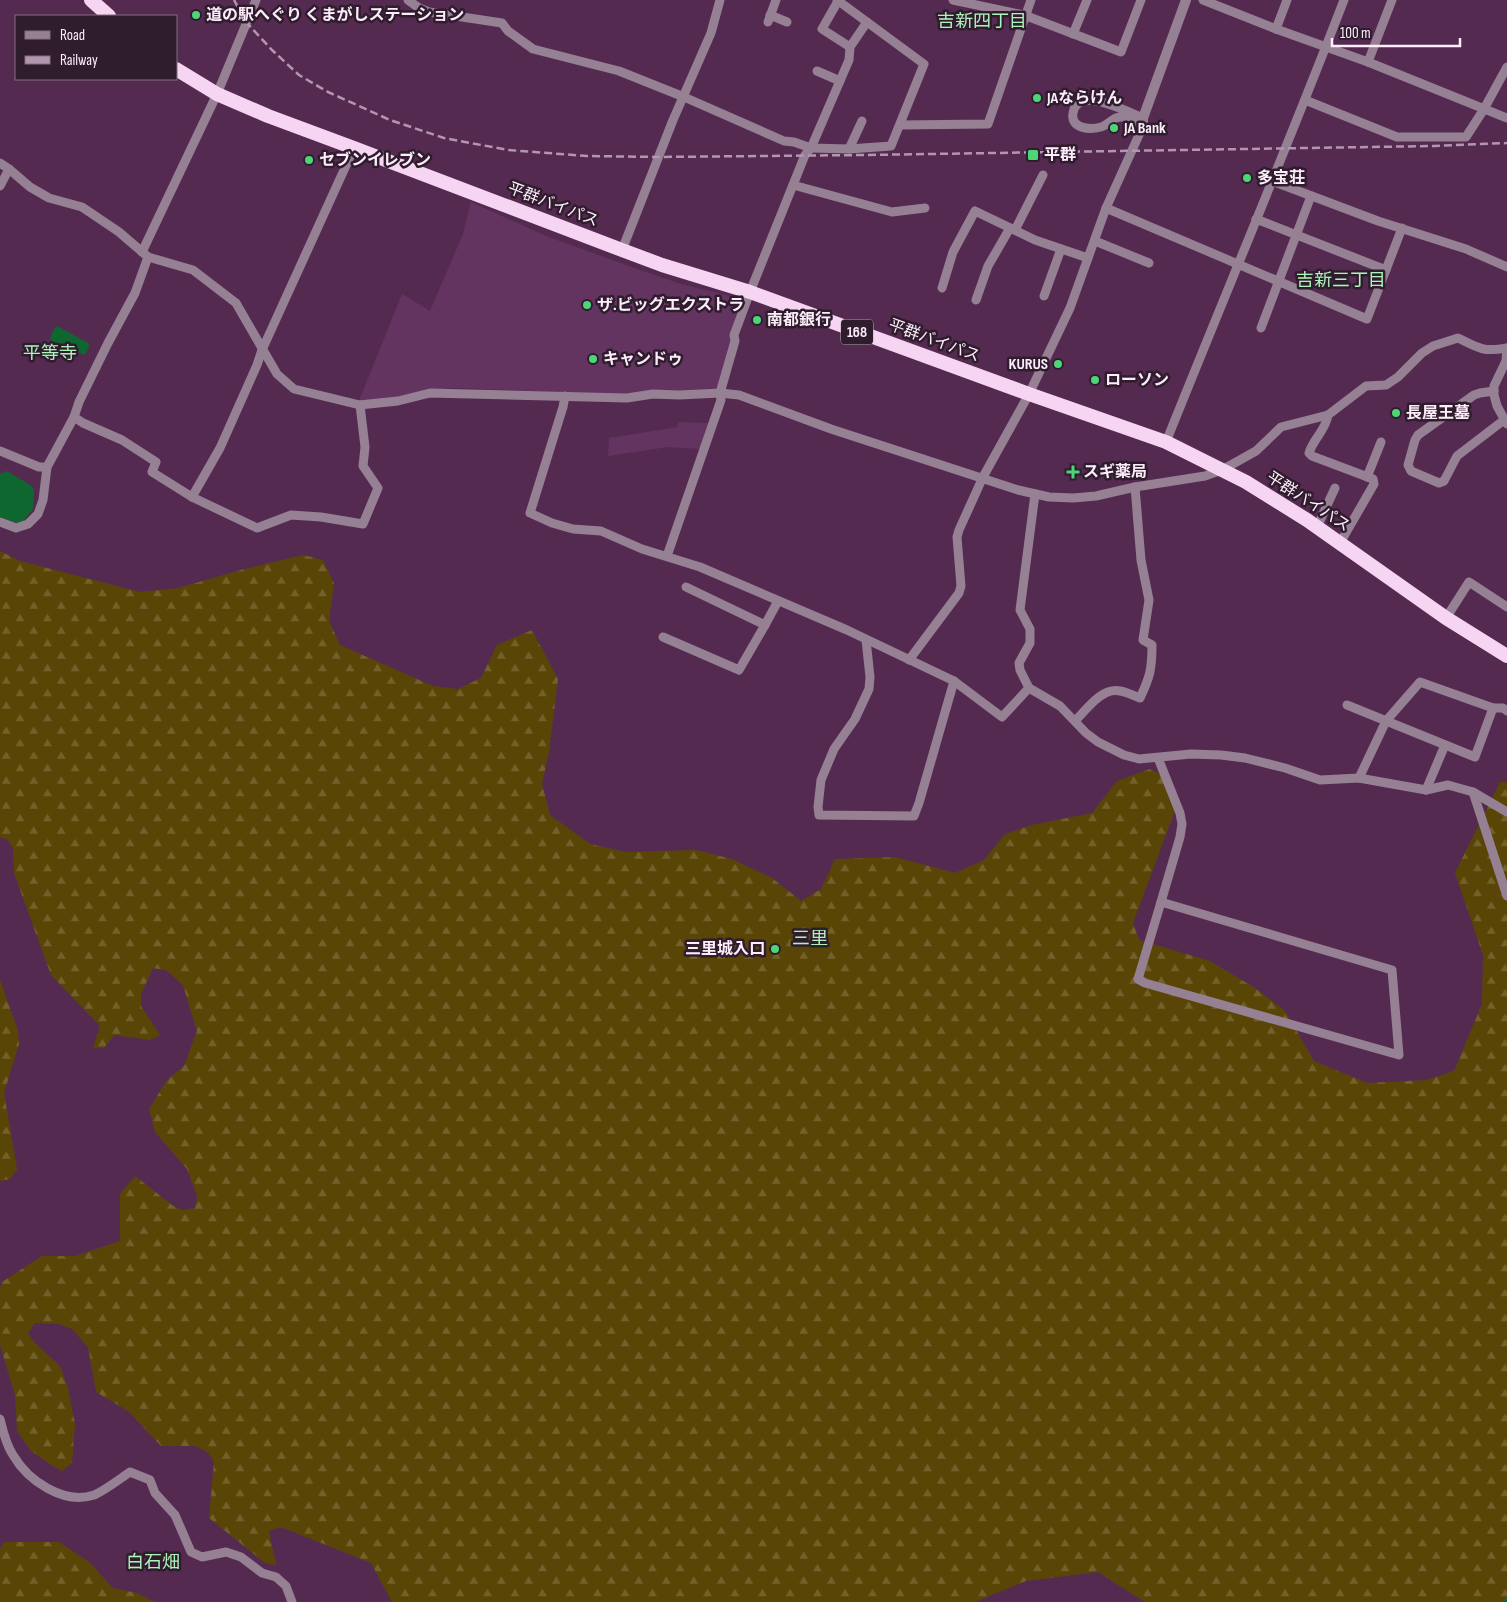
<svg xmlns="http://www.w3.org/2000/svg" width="1507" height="1602" font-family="'Sofia Sans Condensed','Noto Sans JP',sans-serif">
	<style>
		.built { fill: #63345f }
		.forest { fill: url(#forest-firs) }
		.water { fill: #0f6730 }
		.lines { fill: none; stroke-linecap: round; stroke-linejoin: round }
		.stream { stroke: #0f6730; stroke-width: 2.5 }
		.minor { stroke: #968093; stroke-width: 9 }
		.tertiary { stroke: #968093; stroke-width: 10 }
		.trunk { stroke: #f6d5f2; stroke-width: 14 }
		.rail { stroke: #b397b0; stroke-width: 2.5; stroke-dasharray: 8 4; stroke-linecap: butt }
		.poi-dot { fill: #4cd677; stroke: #2f1c2d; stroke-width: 2 }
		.labels { text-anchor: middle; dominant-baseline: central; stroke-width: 5; stroke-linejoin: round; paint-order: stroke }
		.shield { fill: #2f1c2d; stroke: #bfaebd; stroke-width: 1 }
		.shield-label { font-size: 15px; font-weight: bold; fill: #fdedfb }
		.poi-label { font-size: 16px; font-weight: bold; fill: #fdedfb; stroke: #2f1c2d; text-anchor: start }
		.street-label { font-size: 16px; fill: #fdedfb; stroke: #2f1c2d }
		.neighbourhood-label { font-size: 18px; fill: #aef1bb; stroke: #2f1c2d }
	</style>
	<defs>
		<pattern id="forest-firs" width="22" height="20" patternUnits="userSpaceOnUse" patternTransform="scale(1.25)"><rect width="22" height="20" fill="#594606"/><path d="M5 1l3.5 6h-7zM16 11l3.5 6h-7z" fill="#72612b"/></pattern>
	</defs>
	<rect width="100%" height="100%" fill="#552a51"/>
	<g class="built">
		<path d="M 471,202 L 546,236 L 640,270 L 681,284 L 743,299 L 734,340 L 718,388 L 625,394 L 450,388 L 414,393 L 399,398 L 359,401 L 402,294 L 430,311 L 463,234 Z"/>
		<path d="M 678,422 L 710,423 L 702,449 L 668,447 L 608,456 L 609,438 L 678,427 Z"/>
	</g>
	<g class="forest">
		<path d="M 0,551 L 20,561 L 140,592 L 178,588 L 241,570 L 303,555 L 323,560 L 334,583 L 329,621 L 340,645 L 433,686 L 458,689 L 481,678 L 497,645 L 532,630 L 558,679 L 549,752 L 542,784 L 550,815 L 590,844 L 626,852 L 695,850 L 732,859 L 772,878 L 801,901 L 821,889 L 835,859 L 895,857 L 955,873 L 984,860 L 1005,834 L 1032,825 L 1092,813 L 1117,781 L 1150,769 L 1172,780 L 1174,813 L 1133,923 L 1139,940 L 1210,961 L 1255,988 L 1285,1011 L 1314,1061 L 1367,1083 L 1427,1080 L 1454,1071 L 1482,1004 L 1483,955 L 1455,873 L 1500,782 L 1507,782 L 1507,1602 L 1145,1602 L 1098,1572 L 1026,1581 L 975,1602 L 392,1602 L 371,1563 L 281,1527 L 269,1531 L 276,1565 L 265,1563 L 209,1518 L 214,1461 L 207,1452 L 196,1446 L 161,1446 L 128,1411 L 96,1392 L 88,1347 L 72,1329 L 59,1324 L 35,1323 L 28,1333 L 34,1342 L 60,1366 L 68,1388 L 75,1424 L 72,1463 L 62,1471 L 51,1465 L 31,1451 L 17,1431 L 15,1395 L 0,1345 L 0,1288 L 2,1282 L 42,1256 L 76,1256 L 120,1241 L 120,1194 L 135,1176 L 172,1205 L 182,1210 L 195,1208 L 197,1196 L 187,1169 L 155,1132 L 149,1109 L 167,1080 L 184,1066 L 197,1031 L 183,985 L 166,970 L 153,968 L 141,994 L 141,1006 L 160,1035 L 150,1040 L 114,1035 L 104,1048 L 93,1048 L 100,1026 L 51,975 L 14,873 L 13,848 L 7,839 L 0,837 Z"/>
		<path d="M 0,980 L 18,1031 L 19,1044 L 4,1093 L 17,1169 L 10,1179 L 0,1181 Z"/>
		<path d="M 4,1542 L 59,1542 L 89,1562 L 113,1588 L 137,1593 L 155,1602 L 0,1602 L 0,1549 Z"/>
	</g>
	<g class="water">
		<path d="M 57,326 L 90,344 L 85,355 L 52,341 L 50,338 L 54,329 Z"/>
		<path d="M 7,471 L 32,486 L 34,490 L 33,509 L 22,523 L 13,522 L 0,517 L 0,474 Z"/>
	</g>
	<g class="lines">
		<path class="stream" d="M 1503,1602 L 1507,1599"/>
		<g class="minor">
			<path d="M 408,0 L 419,8 L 429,12 L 502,23 L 508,31 L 533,49 L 619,71 L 684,97 L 784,141 L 794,142 L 811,148 L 849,149 L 891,146 L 924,64 L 837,0"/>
			<path d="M 953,0 L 1024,15 L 1121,52 L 1141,0"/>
			<path d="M 1203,0 L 1276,29 L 1368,62 L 1507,118"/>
			<path d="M 838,1 L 822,29 L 850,47"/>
			<path d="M 770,15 L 787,22"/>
			<path d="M 768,22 L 776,0"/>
			<path d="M 1276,29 L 1287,0"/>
			<path d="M 1073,34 L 1087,0"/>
			<path d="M 1368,62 L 1392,0"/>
			<path d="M 817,71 L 840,81"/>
			<path d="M 1305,100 L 1397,137 L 1466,137 L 1484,109 L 1507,67"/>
			<path d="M 900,125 L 988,124 L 1031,0"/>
			<path d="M 849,149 L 862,121"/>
			<path d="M 0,163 L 9,169 L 30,187 L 49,198 L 82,207 L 119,232 L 148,257 L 193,270 L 236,303 L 277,374 L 294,389 L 360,405 L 365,447 L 363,466 L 378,488 L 363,524 L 321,517 L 291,515 L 257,528 L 192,497 L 152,472 L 156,462 L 122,440 L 83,423 L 74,417"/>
			<path d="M 1272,181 L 1378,221 L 1466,249 L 1507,267"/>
			<path d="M 793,185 L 892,212 L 925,208"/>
			<path d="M 0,186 L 9,169"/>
			<path d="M 1106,208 L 1367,319 L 1402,228"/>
			<path d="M 1256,219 L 1386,270"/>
			<path d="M 1015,230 L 1043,175"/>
			<path d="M 1095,241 L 1149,263"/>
			<path d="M 622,250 L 673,120 L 711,33 L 720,0"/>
			<path d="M 142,252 L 217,94 L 256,0"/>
			<path d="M 942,288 L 953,252 L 975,211 L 1035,240 L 1088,258"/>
			<path d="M 1044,296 L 1061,249"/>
			<path d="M 976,300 L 988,266 L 1010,228"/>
			<path d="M 1261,328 L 1311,196"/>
			<path d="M 1494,391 L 1480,393 L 1474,395 L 1418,435 L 1415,440 L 1408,465 L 1411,471 L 1439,483 L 1444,481 L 1457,456 L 1504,420"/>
			<path d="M 565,396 L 563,407 L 530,513 L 552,523 L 573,529 L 601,531 L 642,549 L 700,567 L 847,630 L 954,681 L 1002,717 L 1029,688 L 1060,706 L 1086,733 L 1098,742 L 1124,755 L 1139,759 L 1191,754 L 1221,755 L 1245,758 L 1285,768 L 1320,780 L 1359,778 L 1426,790 L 1448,785 L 1473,792 L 1507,812"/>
			<path d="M 359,405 L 398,401 L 430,393 L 627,398 L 653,394 L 679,395 L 720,393 L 739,395 L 831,429 L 1018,490 L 1049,497 L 1073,498 L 1096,496 L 1135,487 L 1205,476 L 1222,470 L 1256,451 L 1281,427 L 1328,415 L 1366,386 L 1386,385 L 1398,377 L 1422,353 L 1433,346 L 1458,338 C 1480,349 1483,352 1507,348"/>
			<path d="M 1328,415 C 1326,430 1313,439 1309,453 L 1312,456 L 1373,479 L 1374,484 L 1340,543"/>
			<path d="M 1507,424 L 1497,406 L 1494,395 L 1494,386 L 1506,361 L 1507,348"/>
			<path d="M 1166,442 C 1225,295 1287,148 1344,0"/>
			<path d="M 0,451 L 39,467 L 47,467"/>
			<path d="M 1367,477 L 1381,442"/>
			<path d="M 192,497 L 220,448 L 257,365 L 262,350 L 354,148"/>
			<path d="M 0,522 L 16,528 L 28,524 L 38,514 L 43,500 L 47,467 L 74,417 L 79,402 L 108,343 L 135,293 L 148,257"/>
			<path d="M 1317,527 L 1335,488"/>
			<path d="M 667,556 L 721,400 L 720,393 L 735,341 L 734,335 L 750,292 L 805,155 L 811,148 L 849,60 L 850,47 L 867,22"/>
			<path d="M 686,587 L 765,625 L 778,601"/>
			<path d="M 1446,618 L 1469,582 L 1507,607"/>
			<path d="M 663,637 L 739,670 L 765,625"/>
			<path d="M 866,640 L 870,677 L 869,689 L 855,719 L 834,749 L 821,780 L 818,807 L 819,815 L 914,816 L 919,803 L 954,681"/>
			<path d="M 909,660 L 959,593 L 961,586 L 957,537 L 959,530 L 983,477 L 1029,394 L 1070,308 L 1106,208 L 1143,126 C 1136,123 1128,118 1122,117 C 1113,116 1109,125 1101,127 C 1090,130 1070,129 1073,113 C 1077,85 1128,112 1143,118"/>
			<path d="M 1029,688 L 1020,670 L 1019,663 L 1030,643 L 1030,629 L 1020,610 L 1035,494"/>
			<path d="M 1347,705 L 1475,757 L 1493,708"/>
			<path d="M 1075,721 C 1087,709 1102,687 1120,691 C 1127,692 1134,696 1140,698 C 1150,677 1152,669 1152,645 L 1143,640 L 1149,600 L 1141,560 L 1135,487"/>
			<path d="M 1158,758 L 1180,813 L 1182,824 L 1180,837 L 1161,902"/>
			<path d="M 1359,778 L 1386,721 L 1420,682 L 1493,708 L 1503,708 L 1507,711"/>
			<path d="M 1426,790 L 1445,745"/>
			<path d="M 1473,792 L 1507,896"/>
			<path d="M 1161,902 L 1392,970 L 1399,1055 L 1145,983 L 1138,979 Z"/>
			<path d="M 0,1419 C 3,1431 6,1445 13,1455 C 28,1481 64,1505 94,1495 C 104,1491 121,1478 130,1472 L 150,1480 L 155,1493 L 175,1515 L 191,1552 L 202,1557 L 226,1552 L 241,1557 L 262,1573 L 276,1577 L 286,1586 L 292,1602"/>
		</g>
		<path class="tertiary" d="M 1143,126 L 1143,118 L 1186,0"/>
		<g class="trunk">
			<path d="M 91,0 L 109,16"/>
			<path d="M 176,69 L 217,94 L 268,116 L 354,148 L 622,250 L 662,265 L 750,292 L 1029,394 L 1166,442 L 1246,482 L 1307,520 L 1446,618 L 1507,656"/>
		</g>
		<path class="rail" d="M 234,0 L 246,22 L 272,50 L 299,75 L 328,92 L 390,120 L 444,138 L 508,150 L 587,156 L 659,157 L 866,155 L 1434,146 L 1507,143"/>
	</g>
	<g class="poi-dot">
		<circle cx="196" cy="15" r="5"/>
		<circle cx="1037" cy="98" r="5"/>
		<circle cx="1114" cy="128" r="5"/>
		<rect x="1027" y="149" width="12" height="12" rx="2.5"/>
		<circle cx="309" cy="160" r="5"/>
		<circle cx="1247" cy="178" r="5"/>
		<circle cx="587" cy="305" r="5"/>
		<circle cx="757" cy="320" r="5"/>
		<circle cx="593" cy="359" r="5"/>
		<circle cx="1058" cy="364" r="5"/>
		<circle cx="1095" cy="380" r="5"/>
		<circle cx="1396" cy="413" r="5"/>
		<path d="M1070.5 464.5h5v5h5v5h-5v5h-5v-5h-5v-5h5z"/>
		<circle cx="775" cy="949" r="5"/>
	</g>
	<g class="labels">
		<rect class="shield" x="841" y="319.5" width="32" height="25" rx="4"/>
		<g class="shield-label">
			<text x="857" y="332">168</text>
		</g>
		<g class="poi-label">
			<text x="206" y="15">道の駅へぐり くまがしステーション</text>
			<text x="1047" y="98">JAならけん</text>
			<text x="1124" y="128">JA Bank</text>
			<text x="1044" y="155">平群</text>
			<text x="319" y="160">セブンイレブン</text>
			<text x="1257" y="178">多宝荘</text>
			<text x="597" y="305">ザ.ビッグエクストラ</text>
			<text x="767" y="320">南都銀行</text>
			<text x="603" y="359">キャンドゥ</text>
			<text x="1048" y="364" text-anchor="end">KURUS</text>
			<text x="1105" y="380">ローソン</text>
			<text x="1406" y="413">長屋王墓</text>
			<text x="1083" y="472">スギ薬局</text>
			<text x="765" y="949" text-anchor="end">三里城入口</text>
		</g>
		<g class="street-label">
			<text transform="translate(553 205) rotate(21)">平群バイパス</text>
			<text transform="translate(934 341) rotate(20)">平群バイパス</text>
			<text transform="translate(1308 502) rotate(33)">平群バイパス</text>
		</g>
		<g class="neighbourhood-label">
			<text x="982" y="21">吉新四丁目</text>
			<text x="1341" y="280">吉新三丁目</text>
			<text x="50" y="353">平等寺</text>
			<text x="810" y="938">三里</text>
			<text x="153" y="1562">白石畑</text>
		</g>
	</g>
	<rect x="15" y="15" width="162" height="65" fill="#2f1c2d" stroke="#81707f"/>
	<rect x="25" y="31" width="25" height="8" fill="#968093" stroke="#81707f"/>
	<text x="60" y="40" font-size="15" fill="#fdedfb">Road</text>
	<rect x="25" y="56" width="25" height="8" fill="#b397b0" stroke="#81707f"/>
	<text x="60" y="65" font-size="15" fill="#fdedfb">Railway</text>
	<path d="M1332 38v8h128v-8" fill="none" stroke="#fdedfb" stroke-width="2.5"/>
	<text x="1340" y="38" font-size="15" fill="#fdedfb" stroke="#2f1c2d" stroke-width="4" paint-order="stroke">100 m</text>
</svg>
